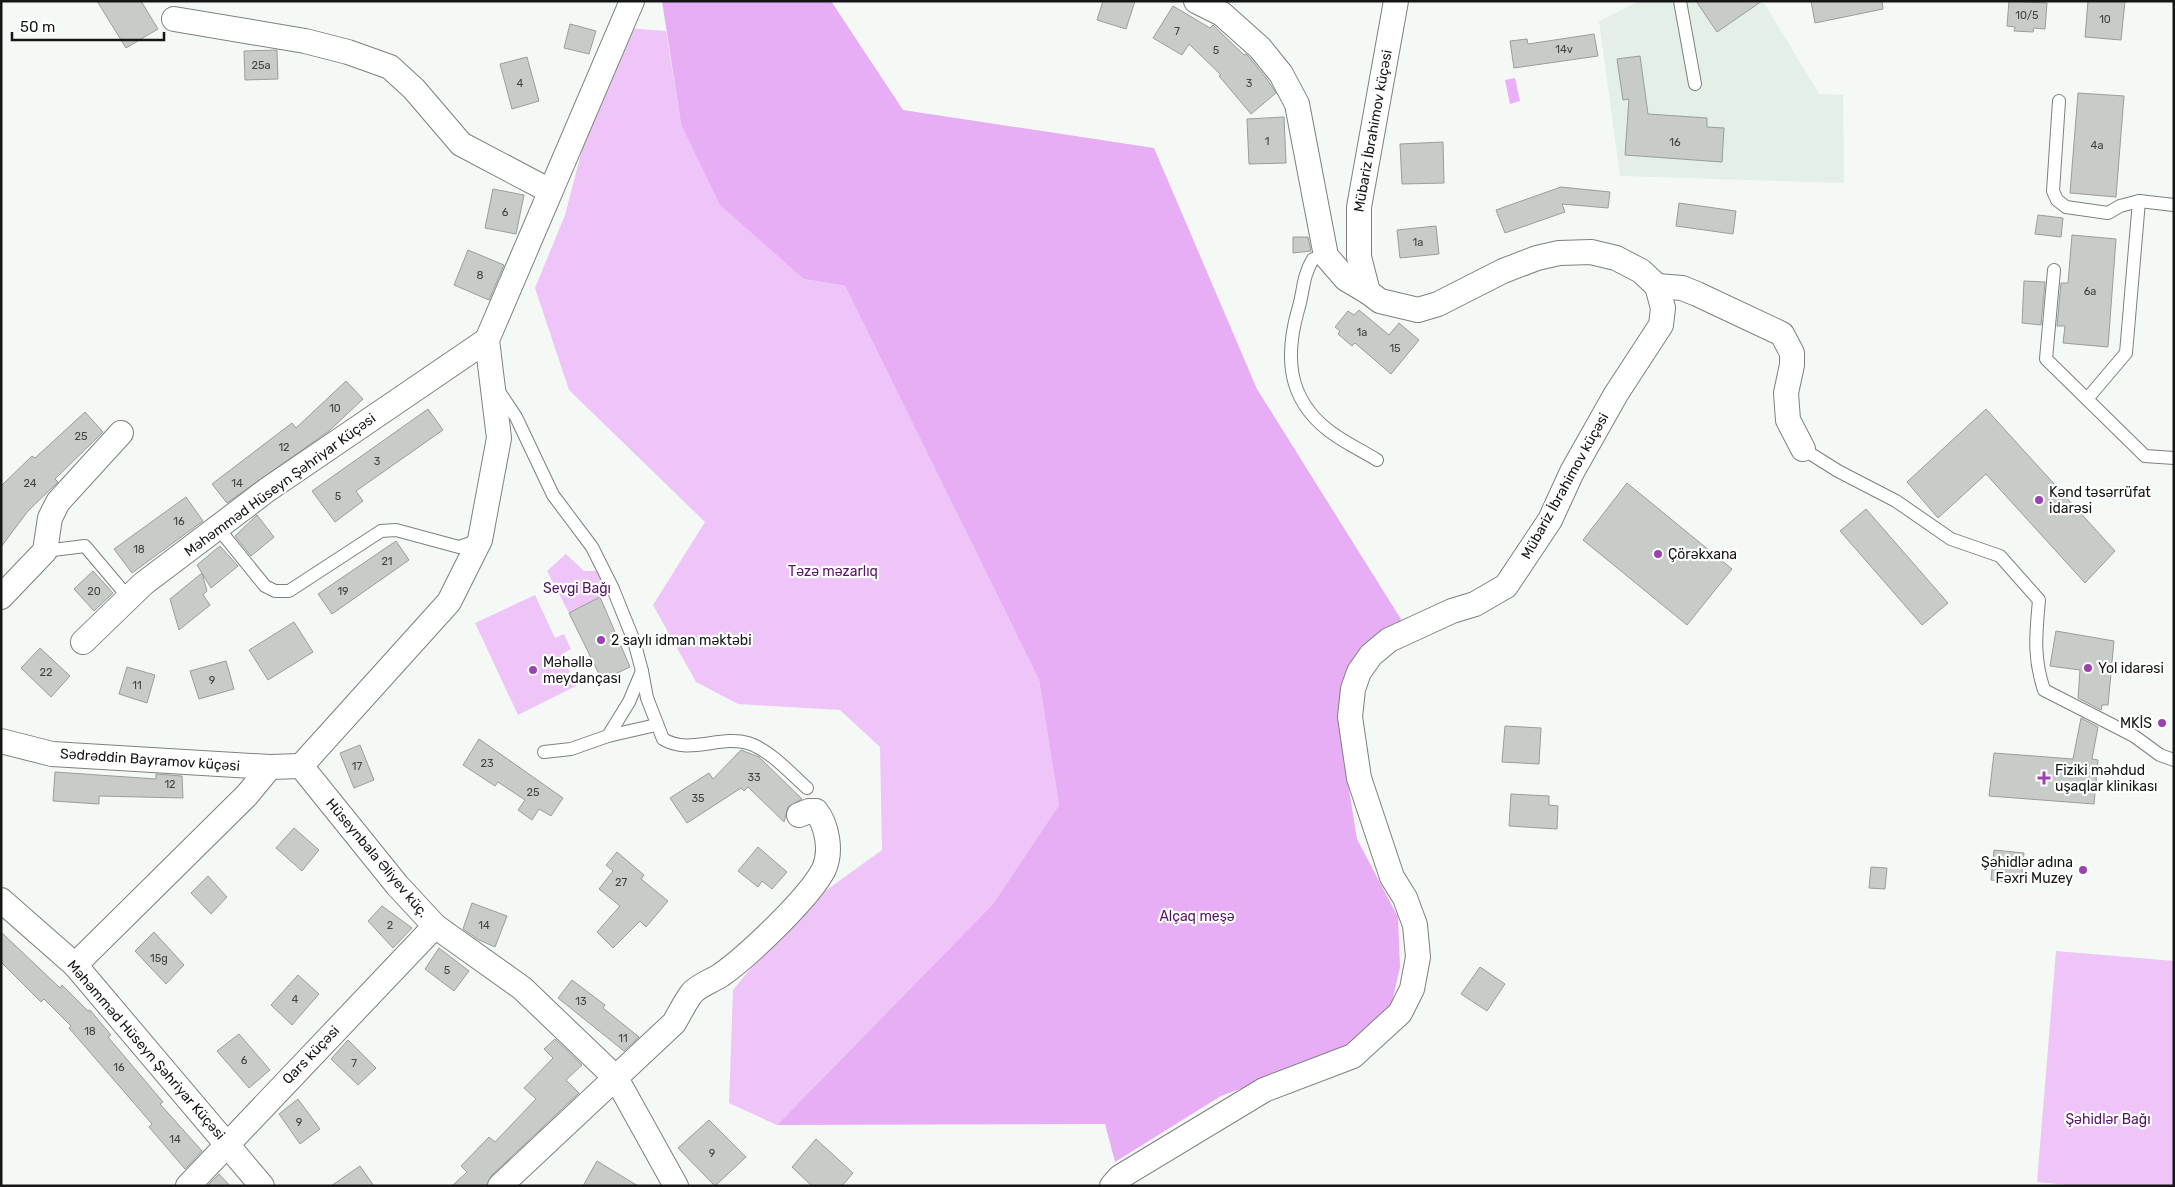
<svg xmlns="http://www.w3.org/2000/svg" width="2175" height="1187" font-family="Rubik,sans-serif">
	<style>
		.built { fill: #e4efe7 }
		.green { fill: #efc4f9 }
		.forest { fill: #e7adf5 }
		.water { fill: #eaaff8 }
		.building { fill: #c8ccc9; stroke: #999d9b }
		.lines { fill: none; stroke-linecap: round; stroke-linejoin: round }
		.lane-casing { stroke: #7d817e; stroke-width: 14 }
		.street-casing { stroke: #7d817e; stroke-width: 26 }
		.lane { stroke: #fff; stroke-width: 12 }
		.street { stroke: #fff; stroke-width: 24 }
		.poi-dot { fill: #9a42ae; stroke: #fff; stroke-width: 2 }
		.labels { text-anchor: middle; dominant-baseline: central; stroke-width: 4.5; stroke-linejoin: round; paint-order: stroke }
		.number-label { font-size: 11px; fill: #424442 }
		.street-label { font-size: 14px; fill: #151615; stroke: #fff }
		.poi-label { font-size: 14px; fill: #151615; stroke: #fff; text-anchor: start }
		.park-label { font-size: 14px; fill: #591269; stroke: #fff }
	</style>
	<rect width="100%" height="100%" fill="#f5f9f6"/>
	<path class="built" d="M 1639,1 L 1763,1 L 1819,94 L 1843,95 L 1844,183 L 1620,176 L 1599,21 Z"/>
	<g class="green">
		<path d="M 614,27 L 666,31 L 681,124 L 804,279 L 845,286 L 1039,680 L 1059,805 L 993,904 L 777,1125 L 729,1103 L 733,990 L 799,910 L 882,850 L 880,747 L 840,710 L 738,704 L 696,682 L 653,605 L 705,522 L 569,390 L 535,288 L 565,215 Z"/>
		<path d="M 566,554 L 584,571 L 597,571 L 608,594 L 569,613 L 547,571 Z"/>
		<path d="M 535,595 L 555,638 L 564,634 L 571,649 L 562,654 L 576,686 L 518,715 L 475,623 Z"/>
		<path d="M 2056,951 L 2174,961 L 2174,1186 L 2080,1186 L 2037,1182 Z"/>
	</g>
	<path class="forest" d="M 662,1 L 831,1 L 903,110 L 1154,148 L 1257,389 L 1404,624 L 1354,658 L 1338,721 L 1357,839 L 1398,917 L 1400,967 L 1390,1011 L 1353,1046 L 1221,1096 L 1115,1162 L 1105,1124 L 777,1125 L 993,904 L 1059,805 L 1039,680 L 845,286 L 804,279 L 720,205 L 681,124 Z"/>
	<path class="water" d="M 1515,78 L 1520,101 L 1510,104 L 1505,80 Z"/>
	<g class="building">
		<path d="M 97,1 L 141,1 L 158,29 L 126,48 Z"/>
		<path d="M 1103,1 L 1135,1 L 1126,29 L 1097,20 Z"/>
		<path d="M 1696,1 L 1762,1 L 1717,32 Z"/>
		<path d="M 1811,1 L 1882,1 L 1883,9 L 1815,23 Z"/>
		<path d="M 2009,1 L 2047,3 L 2045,29 L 2034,28 L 2033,32 L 2014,31 L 2015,27 L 2007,26 Z"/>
		<path d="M 2088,1 L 2125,1 L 2121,40 L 2085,37 Z"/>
		<path d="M 1173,6 L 1210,28 L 1213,25 L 1244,55 L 1246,54 L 1250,58 L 1269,82 L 1276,93 L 1251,114 L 1219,76 L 1221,75 L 1189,44 L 1182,55 L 1153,38 Z"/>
		<path d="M 570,24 L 596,31 L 589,54 L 564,48 Z"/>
		<path d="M 1594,34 L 1598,56 L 1514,68 L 1510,41 L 1527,39 L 1528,44 Z"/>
		<path d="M 277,50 L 278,79 L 245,80 L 244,51 Z"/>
		<path d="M 1640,56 L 1648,114 L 1707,118 L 1707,127 L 1724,128 L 1722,162 L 1625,155 L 1629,99 L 1623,100 L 1617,59 Z"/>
		<path d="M 527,57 L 539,101 L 512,109 L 500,64 Z"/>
		<path d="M 2078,93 L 2124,96 L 2116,197 L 2070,193 Z"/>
		<path d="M 1284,117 L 1286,163 L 1249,164 L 1247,119 Z"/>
		<path d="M 1443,142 L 1444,183 L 1402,184 L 1400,144 Z"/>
		<path d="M 1561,187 L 1610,192 L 1608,208 L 1562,204 L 1565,212 L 1505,233 L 1496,210 Z"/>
		<path d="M 493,189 L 524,195 L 516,234 L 485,228 Z"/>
		<path d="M 1679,203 L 1736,211 L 1733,234 L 1676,226 Z"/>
		<path d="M 2038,215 L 2063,218 L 2061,237 L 2035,234 Z"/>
		<path d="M 1436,226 L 1439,254 L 1400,258 L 1397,230 Z"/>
		<path d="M 2072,235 L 2116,239 L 2108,347 L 2063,343 L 2065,326 L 2057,326 L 2061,283 L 2068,283 Z"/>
		<path d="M 1293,237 L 1308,237 L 1311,251 L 1293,253 Z"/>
		<path d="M 468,250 L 504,265 L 489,300 L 454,285 Z"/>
		<path d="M 2024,281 L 2045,282 L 2041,325 L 2022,323 Z"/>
		<path d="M 1359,310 L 1389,335 L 1399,323 L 1419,340 L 1391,374 L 1355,343 L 1352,346 L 1338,334 L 1340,331 L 1335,327 L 1348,311 L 1354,315 Z"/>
		<path d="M 346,381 L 363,399 L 329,431 L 227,503 L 212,484 L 292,423 L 296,428 Z"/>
		<path d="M 428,409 L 443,430 L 356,491 L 363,501 L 335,522 L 312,491 Z"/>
		<path d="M 1986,409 L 2115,551 L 2085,583 L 1986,474 L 1938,518 L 1907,482 Z"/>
		<path d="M 85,412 L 103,432 L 55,479 L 58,482 L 28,511 L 1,547 L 1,486 L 32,456 L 35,458 Z"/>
		<path d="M 1627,483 L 1732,569 L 1687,625 L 1583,540 Z"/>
		<path d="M 186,497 L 203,521 L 132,573 L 114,549 Z"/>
		<path d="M 1866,509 L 1948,603 L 1922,625 L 1840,531 Z"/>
		<path d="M 257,515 L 274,537 L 251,556 L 235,536 Z"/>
		<path d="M 396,541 L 409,560 L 332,614 L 318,594 Z"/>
		<path d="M 220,546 L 238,566 L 211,588 L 197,565 Z"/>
		<path d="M 93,571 L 113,593 L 94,611 L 74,589 Z"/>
		<path d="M 202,573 L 207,591 L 203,595 L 210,605 L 179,630 L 170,599 Z"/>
		<path d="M 600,597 L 630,667 L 602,680 L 569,613 Z"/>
		<path d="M 294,622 L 313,652 L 268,680 L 249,650 Z"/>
		<path d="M 2056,631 L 2114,641 L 2108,705 L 2102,705 L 2101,710 L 2078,698 L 2080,670 L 2050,666 Z"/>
		<path d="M 40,648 L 70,676 L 51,697 L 21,668 Z"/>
		<path d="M 226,661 L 234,689 L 199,699 L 190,671 Z"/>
		<path d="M 127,667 L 155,675 L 147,703 L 119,694 Z"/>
		<path d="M 2081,718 L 2098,727 L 2092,759 L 2098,760 L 2094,804 L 1989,796 L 1994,753 L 2073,759 Z"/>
		<path d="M 1505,726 L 1541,728 L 1539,764 L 1502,762 Z"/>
		<path d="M 479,739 L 563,798 L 551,816 L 539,809 L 532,820 L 518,810 L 525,800 L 498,782 L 495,786 L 463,765 Z"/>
		<path d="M 360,745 L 374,780 L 354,788 L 340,753 Z"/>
		<path d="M 741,750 L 759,757 L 802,799 L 788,807 L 784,822 L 748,787 L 744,791 L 741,788 L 687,823 L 670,798 L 709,773 L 713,779 Z"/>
		<path d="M 55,772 L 156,779 L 156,774 L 182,776 L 183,798 L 99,796 L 99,804 L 53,801 Z"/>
		<path d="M 1511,794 L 1549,796 L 1549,805 L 1558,806 L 1557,829 L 1509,826 Z"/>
		<path d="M 294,828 L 319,850 L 302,871 L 276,848 Z"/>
		<path d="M 758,847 L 787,872 L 772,889 L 762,881 L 758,887 L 738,871 Z"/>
		<path d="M 1994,850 L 2024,853 L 2021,884 L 1991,880 Z"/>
		<path d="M 617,852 L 644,875 L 641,879 L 668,901 L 646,927 L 640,921 L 613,948 L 597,932 L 620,906 L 599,889 L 613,871 L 606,865 Z"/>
		<path d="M 1871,867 L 1887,868 L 1885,889 L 1869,888 Z"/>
		<path d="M 208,876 L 227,897 L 211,914 L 191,893 Z"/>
		<path d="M 472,903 L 507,916 L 495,947 L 479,940 L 463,929 Z"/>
		<path d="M 382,906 L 412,928 L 393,948 L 368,921 Z"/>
		<path d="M 1,932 L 60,988 L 62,985 L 88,1011 L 90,1010 L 111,1035 L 108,1037 L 163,1102 L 160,1104 L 202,1151 L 185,1169 L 149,1127 L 152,1124 L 69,1028 L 71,1026 L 44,999 L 41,1002 L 1,962 Z"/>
		<path d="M 154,932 L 184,965 L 166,984 L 135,951 Z"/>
		<path d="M 439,948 L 469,971 L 454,991 L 425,969 Z"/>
		<path d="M 1480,967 L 1505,984 L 1487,1011 L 1461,994 Z"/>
		<path d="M 298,975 L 319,994 L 292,1025 L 271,1005 Z"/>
		<path d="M 572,980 L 605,1005 L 603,1008 L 639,1037 L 624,1051 L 558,998 Z"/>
		<path d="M 239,1034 L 270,1070 L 249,1088 L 217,1051 Z"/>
		<path d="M 555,1039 L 582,1065 L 566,1080 L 579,1093 L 491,1176 L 487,1186 L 452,1186 L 467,1172 L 461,1166 L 489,1137 L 495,1142 L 536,1099 L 524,1088 L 553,1058 L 544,1049 Z"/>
		<path d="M 348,1040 L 376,1068 L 358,1085 L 331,1059 Z"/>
		<path d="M 298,1099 L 320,1129 L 300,1144 L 279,1114 Z"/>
		<path d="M 709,1120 L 746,1157 L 715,1186 L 678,1148 Z"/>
		<path d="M 816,1139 L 853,1173 L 842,1186 L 812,1186 L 792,1167 Z"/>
		<path d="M 597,1161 L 638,1186 L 583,1186 Z"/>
		<path d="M 360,1166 L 374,1186 L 331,1186 Z"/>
		<path d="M 219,1174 L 230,1186 L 207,1186 Z"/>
	</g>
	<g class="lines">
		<defs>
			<g id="lane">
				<path d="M 1680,1 L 1695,84"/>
				<path d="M 2059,101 L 2053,191 L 2057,200 L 2066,207 L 2108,213 L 2120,206 L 2139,201 L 2174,205"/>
				<path d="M 1326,256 L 1313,259 C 1302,277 1304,291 1298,310 C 1285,356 1287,398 1328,430 C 1343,442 1361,450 1377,460"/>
				<path d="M 2054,270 L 2046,359 L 2145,456 L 2174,458"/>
				<path d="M 498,390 L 516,417 L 553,495 L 592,547 L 613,589 L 634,641 L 642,671 L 647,698 L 663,739 C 689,755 720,735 748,743 C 770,750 790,773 807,788"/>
				<path d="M 2087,399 L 2126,353 L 2139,201"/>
				<path d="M 1803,449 L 1838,471 L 1896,501 L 1951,539 L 2000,556 L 2039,600 C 2036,634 2033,657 2044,690 L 2134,736 L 2160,755 L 2174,760"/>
				<path d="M 218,528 L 265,586 L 275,591 L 289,591 L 381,531 L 396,530 L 459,547 L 480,540"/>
				<path d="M 45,551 L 85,546 L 128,597"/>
				<path d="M 608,736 L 656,725"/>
				<path d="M 544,752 L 571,749 L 608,736 L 629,702 L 642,671"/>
			</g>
			<g id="street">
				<path d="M 1196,1 L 1222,14 L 1260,48 L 1281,74 L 1297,104 L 1326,256 L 1346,279 L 1368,292"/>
				<path d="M 174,19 L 305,41 L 348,52 L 390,67 L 414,89 L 461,144 L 550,191"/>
				<path d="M 1657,286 L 1682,288 L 1697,294 L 1782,334 L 1792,353 L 1792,365 L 1786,393 L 1788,420 L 1803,449"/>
				<path d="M 1,597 L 45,551 L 50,518 L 58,502 L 121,433"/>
				<path d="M 83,642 L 143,584 L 267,490 L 487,340"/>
				<path d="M 1,741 L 52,754 L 270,767 L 301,766"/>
				<path d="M 301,766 L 449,602 L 480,540 L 499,438 L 487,340 L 632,1"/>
				<path d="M 301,766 L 397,885 L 435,926 L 522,988 L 616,1078 L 676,1186"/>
				<path d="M 1,900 L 75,965 L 262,1186"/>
				<path d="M 75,965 L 247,795 L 270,767"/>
				<path d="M 188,1186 L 435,926"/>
				<path d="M 500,1186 L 674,1023 C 680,1013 685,1002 692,993 C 699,985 712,981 721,975 C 748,956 810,897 824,869 C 832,851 827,825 816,811 L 809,811 L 799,815"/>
				<path d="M 1112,1186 L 1120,1177 L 1264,1090 L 1353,1056 L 1400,1013 L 1412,989 L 1418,957 L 1415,925 L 1405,898 L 1392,877 L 1359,778 L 1350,717 L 1353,689 L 1359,672 L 1371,655 L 1389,640 L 1452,611 L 1475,604 L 1506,586 L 1550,520 L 1572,472 L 1616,394 L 1661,325 L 1663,308 L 1657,286 L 1641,271 L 1616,258 L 1591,252 L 1559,253 L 1537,258 L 1503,271 L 1438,304 L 1418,310 L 1380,301 L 1368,292 L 1359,257 L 1359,207 L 1396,1"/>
			</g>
		</defs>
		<use href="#lane" class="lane-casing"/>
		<use href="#street" class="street-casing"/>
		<use href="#lane" class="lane"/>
		<use href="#street" class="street"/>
	</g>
	<g class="poi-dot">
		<circle cx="2039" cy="500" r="5"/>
		<circle cx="1658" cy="554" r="5"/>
		<circle cx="601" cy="640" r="5"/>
		<circle cx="2088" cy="668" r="5"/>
		<circle cx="533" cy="670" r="5"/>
		<circle cx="2162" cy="723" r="5"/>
		<path d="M2041.5 770.5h5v5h5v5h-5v5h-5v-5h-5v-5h5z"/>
		<circle cx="2083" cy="870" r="5"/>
	</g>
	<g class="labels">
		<g class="number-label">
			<text x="2027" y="15">10/5</text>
			<text x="2105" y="19">10</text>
			<text x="1177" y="31">7</text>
			<text x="1564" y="49">14v</text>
			<text x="1216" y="50">5</text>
			<text x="261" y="65">25а</text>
			<text x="520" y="83">4</text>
			<text x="1249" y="83">3</text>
			<text x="1267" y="141">1</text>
			<text x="1675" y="142">16</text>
			<text x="2097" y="145">4a</text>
			<text x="505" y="212">6</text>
			<text x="1418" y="242">1а</text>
			<text x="480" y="275">8</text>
			<text x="2090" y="291">6a</text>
			<text x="1362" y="332">1а</text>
			<text x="1395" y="348">15</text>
			<text x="335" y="408">10</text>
			<text x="81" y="436">25</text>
			<text x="284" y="447">12</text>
			<text x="377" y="461">3</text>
			<text x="30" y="483">24</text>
			<text x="237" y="483">14</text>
			<text x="338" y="496">5</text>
			<text x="179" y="521">16</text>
			<text x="139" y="549">18</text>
			<text x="387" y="561">21</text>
			<text x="94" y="591">20</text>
			<text x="343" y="591">19</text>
			<text x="46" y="672">22</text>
			<text x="212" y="680">9</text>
			<text x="137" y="685">11</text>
			<text x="487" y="763">23</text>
			<text x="357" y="766">17</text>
			<text x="754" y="777">33</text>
			<text x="170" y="784">12</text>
			<text x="533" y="792">25</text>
			<text x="698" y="798">35</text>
			<text x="621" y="882">27</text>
			<text x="390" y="925">2</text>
			<text x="484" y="925">14</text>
			<text x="159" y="958">15g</text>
			<text x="447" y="970">5</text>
			<text x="295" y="999">4</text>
			<text x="581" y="1001">13</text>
			<text x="90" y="1031">18</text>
			<text x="623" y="1038">11</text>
			<text x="244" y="1060">6</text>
			<text x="354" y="1063">7</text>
			<text x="119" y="1067">16</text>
			<text x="299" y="1122">9</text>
			<text x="175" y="1139">14</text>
			<text x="712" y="1153">9</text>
		</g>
		<g class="street-label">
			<text transform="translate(1373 131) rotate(-80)">Mübariz İbrahimov küçəsi</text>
			<text transform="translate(280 485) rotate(-36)">Məhəmməd Hüseyn Şəhriyar Küçəsi</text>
			<text transform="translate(1565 486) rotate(-61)">Mübariz İbrahimov küçəsi</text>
			<text transform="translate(150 760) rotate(4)">Sədrəddin Bayramov küçəsi</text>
			<text transform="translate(377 858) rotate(50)">Hüseynbala Əliyev küç.</text>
			<text transform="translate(146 1050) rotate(49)">Məhəmməd Hüseyn Şəhriyar Küçəsi</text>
			<text transform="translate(311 1055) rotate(-46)">Qars küçəsi</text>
		</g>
		<g class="poi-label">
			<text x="2049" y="492">Kənd təsərrüfat<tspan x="2049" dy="16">idarəsi</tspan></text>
			<text x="1668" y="554">Çörəkxana</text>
			<text x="611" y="640">2 saylı idman məktəbi</text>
			<text x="543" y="662">Məhəllə<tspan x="543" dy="16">meydançası</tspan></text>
			<text x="2098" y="668">Yol idarəsi</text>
			<text x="2152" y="723" text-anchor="end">MKİS</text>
			<text x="2055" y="770">Fiziki məhdud<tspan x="2055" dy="16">uşaqlar klinikası</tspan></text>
			<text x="2073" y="862" text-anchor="end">Şəhidlər adına<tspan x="2073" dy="16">Fəxri Muzey</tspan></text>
		</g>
		<g class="park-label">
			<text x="833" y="571">Təzə məzarlıq</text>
			<text x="577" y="588">Sevgi Bağı</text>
			<text x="1197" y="916">Alçaq meşə</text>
			<text x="2108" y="1119">Şəhidlər Bağı</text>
		</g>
	</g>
	<rect width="2175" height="1187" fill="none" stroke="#151615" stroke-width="5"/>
	<path d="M12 32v8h152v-8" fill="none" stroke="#151615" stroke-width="2.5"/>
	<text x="20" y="32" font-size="15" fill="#151615" stroke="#ffffff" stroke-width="4" paint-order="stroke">50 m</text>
</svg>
